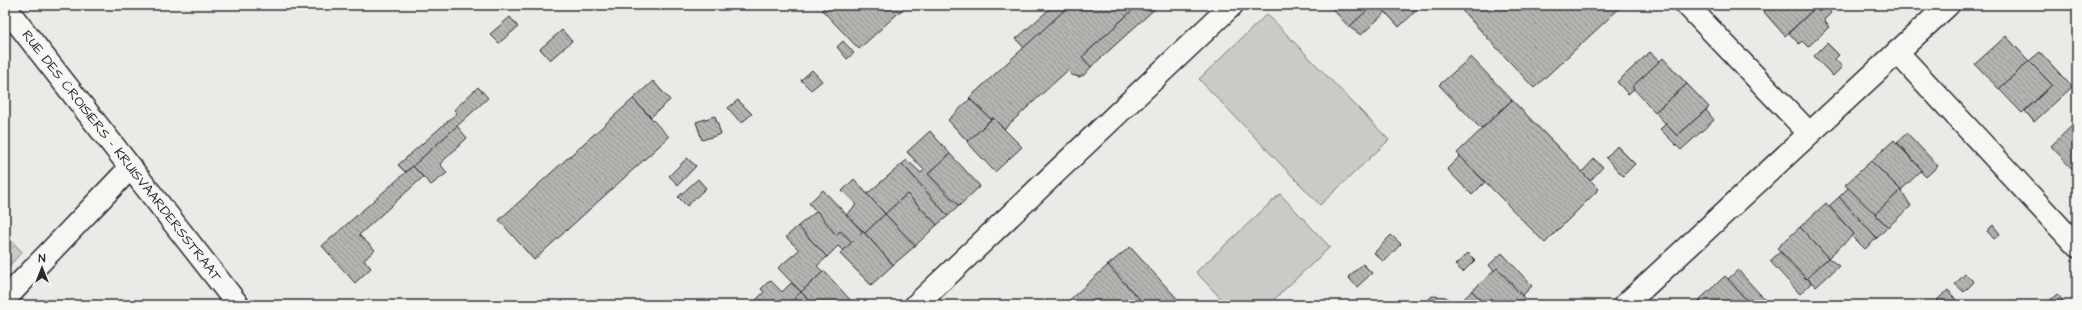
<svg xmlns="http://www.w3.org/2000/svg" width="2082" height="310" font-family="'Architects Daughter',sans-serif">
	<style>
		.green { fill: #cacac7; stroke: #7a7a79 }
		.forest { fill: url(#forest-crowns); stroke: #7a7a79 }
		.building { fill: url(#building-back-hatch); stroke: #2b2b2b }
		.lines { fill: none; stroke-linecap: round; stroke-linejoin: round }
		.minor-casing { stroke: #2b2b2b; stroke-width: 25 }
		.minor { stroke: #f6f6f2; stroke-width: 22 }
		.labels { text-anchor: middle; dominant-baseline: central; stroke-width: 3; stroke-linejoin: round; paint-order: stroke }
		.street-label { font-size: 14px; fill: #2b2b2b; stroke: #f6f6f2 }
	</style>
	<defs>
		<pattern id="forest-crowns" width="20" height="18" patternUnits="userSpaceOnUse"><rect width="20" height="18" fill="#cacac7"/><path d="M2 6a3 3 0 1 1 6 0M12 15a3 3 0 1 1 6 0" fill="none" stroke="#aeaeab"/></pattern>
		<pattern id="building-back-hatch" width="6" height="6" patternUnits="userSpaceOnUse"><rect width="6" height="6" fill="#b4b4b1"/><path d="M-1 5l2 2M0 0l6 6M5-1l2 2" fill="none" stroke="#939390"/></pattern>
	</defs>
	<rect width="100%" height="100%" fill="#eaeae6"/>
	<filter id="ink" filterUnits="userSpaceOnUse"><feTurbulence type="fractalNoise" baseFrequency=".025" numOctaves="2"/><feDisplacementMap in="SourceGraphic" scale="8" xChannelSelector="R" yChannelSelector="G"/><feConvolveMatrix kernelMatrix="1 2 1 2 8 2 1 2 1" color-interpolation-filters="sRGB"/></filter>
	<g filter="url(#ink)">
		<g class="green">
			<path d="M 1267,14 L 1389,140 L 1320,205 L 1199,79 Z"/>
			<path d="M 1280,194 L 1330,247 L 1268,305 L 1227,305 L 1196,272 Z"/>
		</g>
		<path class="forest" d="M 5,234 L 22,252 L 5,270 Z"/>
		<g class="building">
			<path d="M 827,5 L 907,5 L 859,49 L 822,10 Z"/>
			<path d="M 1054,5 L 1070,5 L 1024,48 L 1016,39 Z"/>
			<path d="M 1070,5 L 1138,5 L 1082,57 L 1091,67 L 1084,75 L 1079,77 L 1072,75 L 1068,70 L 1004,129 L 993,118 L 991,119 L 969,98 Z"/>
			<path d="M 1138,5 L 1159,5 L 1091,67 L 1082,57 Z"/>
			<path d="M 1329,5 L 1373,5 L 1349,27 Z"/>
			<path d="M 1373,5 L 1379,5 L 1386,12 L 1361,35 L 1349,27 Z"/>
			<path d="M 1379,5 L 1416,5 L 1419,8 L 1399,27 Z"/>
			<path d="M 1457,5 L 1623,5 L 1534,88 Z"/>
			<path d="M 1770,5 L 1814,5 L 1816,7 L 1785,36 L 1763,11 Z"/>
			<path d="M 1814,5 L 1824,5 L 1831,13 L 1824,20 L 1829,27 L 1808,47 L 1802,41 L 1799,44 L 1789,33 L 1816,7 Z"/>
			<path d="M 510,17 L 518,27 L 499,43 L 490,34 Z"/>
			<path d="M 562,30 L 572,41 L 550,60 L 540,49 Z"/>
			<path d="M 2006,36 L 2029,61 L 1999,89 L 1975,64 Z"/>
			<path d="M 843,41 L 854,53 L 847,59 L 837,47 Z"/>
			<path d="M 1827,43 L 1839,55 L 1835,59 L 1842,67 L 1833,76 L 1814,56 Z"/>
			<path d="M 1650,52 L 1660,61 L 1632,87 L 1634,89 L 1628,94 L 1617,82 Z"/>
			<path d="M 2040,52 L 2072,87 L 2034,122 L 2025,111 L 2052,85 L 2029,61 Z"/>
			<path d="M 1471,57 L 1512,100 L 1481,129 L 1439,85 Z"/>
			<path d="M 1663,58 L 1687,84 L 1655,112 L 1632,87 Z"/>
			<path d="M 2029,61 L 2052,85 L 2022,113 L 1999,89 Z"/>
			<path d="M 812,70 L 822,81 L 811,90 L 801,80 Z"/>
			<path d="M 653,81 L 670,100 L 651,117 L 633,99 Z"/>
			<path d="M 1687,84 L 1709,107 L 1677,136 L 1655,112 Z"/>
			<path d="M 478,87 L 488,98 L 413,166 L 405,172 L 398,165 L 457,113 L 454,110 Z"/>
			<path d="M 633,99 L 669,137 L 534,260 L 499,220 Z"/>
			<path d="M 970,99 L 991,119 L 968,142 L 948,120 Z"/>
			<path d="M 738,100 L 752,114 L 741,123 L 728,108 Z"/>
			<path d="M 1512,100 L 1599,189 L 1545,243 L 1457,153 Z"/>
			<path d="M 1706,110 L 1714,120 L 1681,150 L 1660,129 L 1666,124 L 1677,136 Z"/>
			<path d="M 715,116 L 721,134 L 702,140 L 696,122 Z"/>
			<path d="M 993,118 L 1022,147 L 995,172 L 967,142 Z"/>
			<path d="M 2077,121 L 2077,166 L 2073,170 L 2051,146 Z"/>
			<path d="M 457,126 L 467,138 L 440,164 L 447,173 L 431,185 L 413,166 Z"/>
			<path d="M 930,131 L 950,154 L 928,174 L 959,206 L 948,216 L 902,164 L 907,160 L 921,173 L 924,170 L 907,152 Z"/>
			<path d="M 1907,133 L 1938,166 L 1926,177 L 1921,172 L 1922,170 L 1897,142 Z"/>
			<path d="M 1894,140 L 1922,170 L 1901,190 L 1871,161 Z"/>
			<path d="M 1617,146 L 1635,164 L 1623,176 L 1606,158 Z"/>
			<path d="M 950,154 L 980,186 L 959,206 L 928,174 Z"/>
			<path d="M 1460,156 L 1485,182 L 1472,195 L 1447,169 Z"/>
			<path d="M 687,158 L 696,166 L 678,185 L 669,176 Z"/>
			<path d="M 1594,159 L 1603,167 L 1590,181 L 1582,172 Z"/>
			<path d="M 1871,161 L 1901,190 L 1874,215 L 1845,185 Z"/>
			<path d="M 902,164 L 948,216 L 937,225 L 907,194 L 885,214 L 867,194 Z"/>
			<path d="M 413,166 L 423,177 L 359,235 L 375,250 L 364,260 L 371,268 L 355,283 L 322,246 Z"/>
			<path d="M 698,179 L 706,188 L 687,206 L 678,197 Z"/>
			<path d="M 854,179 L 885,214 L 865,233 L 846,215 L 856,205 L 842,191 Z"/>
			<path d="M 1848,188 L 1888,227 L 1877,238 L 1839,197 Z"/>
			<path d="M 823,190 L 863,232 L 852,242 L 840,231 L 836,235 L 809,203 Z"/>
			<path d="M 1901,190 L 1911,206 L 1888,227 L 1875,214 Z"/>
			<path d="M 907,194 L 937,225 L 915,246 L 885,214 Z"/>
			<path d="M 1839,197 L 1877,238 L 1865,249 L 1852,236 L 1854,234 L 1829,206 Z"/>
			<path d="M 1826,203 L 1854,234 L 1828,258 L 1800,227 Z"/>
			<path d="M 817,211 L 836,235 L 840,231 L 852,242 L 843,251 L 838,246 L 827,257 L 798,226 Z"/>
			<path d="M 885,214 L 915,246 L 893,265 L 865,233 Z"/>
			<path d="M 1993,225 L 2000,234 L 1994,239 L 1987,231 Z"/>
			<path d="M 798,226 L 827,257 L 817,266 L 823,272 L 801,292 L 778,268 L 799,250 L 786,237 Z"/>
			<path d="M 1800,227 L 1828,258 L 1806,279 L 1777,248 Z"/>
			<path d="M 863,231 L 893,265 L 871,285 L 840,254 Z"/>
			<path d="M 1391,235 L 1401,244 L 1384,262 L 1374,253 Z"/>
			<path d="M 1130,247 L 1183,305 L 1145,305 L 1108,265 Z"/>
			<path d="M 1780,252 L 1806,279 L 1807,278 L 1811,283 L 1800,294 L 1770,261 Z"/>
			<path d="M 1468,253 L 1475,260 L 1463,272 L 1455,265 Z"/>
			<path d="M 1502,253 L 1532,286 L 1522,296 L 1497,268 L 1494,271 L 1489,265 Z"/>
			<path d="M 1828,258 L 1839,266 L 1816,287 L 1807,278 Z"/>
			<path d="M 1363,264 L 1372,273 L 1357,287 L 1348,277 Z"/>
			<path d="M 1108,265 L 1145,305 L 1064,305 Z"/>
			<path d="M 1497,268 L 1525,299 L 1518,305 L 1485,305 L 1472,291 Z"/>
			<path d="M 1738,270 L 1768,303 L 1766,305 L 1751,305 L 1728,279 Z"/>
			<path d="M 824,271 L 853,303 L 851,305 L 813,305 L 801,292 Z"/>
			<path d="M 1965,274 L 1974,282 L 1964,292 L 1955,284 Z"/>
			<path d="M 1725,276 L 1728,279 L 1751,305 L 1704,305 L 1699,300 Z"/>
			<path d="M 770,280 L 782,292 L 791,283 L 801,292 L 788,305 L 761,305 L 756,300 L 764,292 L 761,289 Z"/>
			<path d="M 1948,290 L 1958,302 L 1954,305 L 1942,305 L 1937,300 Z"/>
			<path d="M 1472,291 L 1485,305 L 1457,305 Z"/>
			<path d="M 801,292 L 813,305 L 788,305 Z"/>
			<path d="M 2057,294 L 2067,305 L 2046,304 Z"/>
			<path d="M 1432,296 L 1446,297 L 1455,305 L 1423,305 Z"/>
		</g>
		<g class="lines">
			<defs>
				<g id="minor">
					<path d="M 1687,5 L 1809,133"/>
					<path id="s1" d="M 5,7 L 238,305"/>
					<path d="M 1897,52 L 2077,246"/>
					<path d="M 5,299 L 131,167"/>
					<path d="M 916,305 L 1232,5"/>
					<path d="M 1625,305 L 1948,5"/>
				</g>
			</defs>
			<use href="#minor" class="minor-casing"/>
			<use href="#minor" class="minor"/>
		</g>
	</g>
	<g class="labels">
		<g class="street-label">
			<text stroke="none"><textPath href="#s1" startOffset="189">RUE DES CROISIERS - KRUISVAARDERSSTRAAT</textPath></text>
		</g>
	</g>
	<rect width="2082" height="310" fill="none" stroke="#f6f6f2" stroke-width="20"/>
	<rect x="10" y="10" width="2062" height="290" fill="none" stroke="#2b2b2b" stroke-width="1.5" filter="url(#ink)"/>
	<g transform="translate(42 268)" stroke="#f6f6f2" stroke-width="3" paint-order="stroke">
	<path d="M0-3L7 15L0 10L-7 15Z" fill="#2b2b2b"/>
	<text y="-6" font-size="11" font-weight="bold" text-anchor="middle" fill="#2b2b2b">N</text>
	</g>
</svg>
